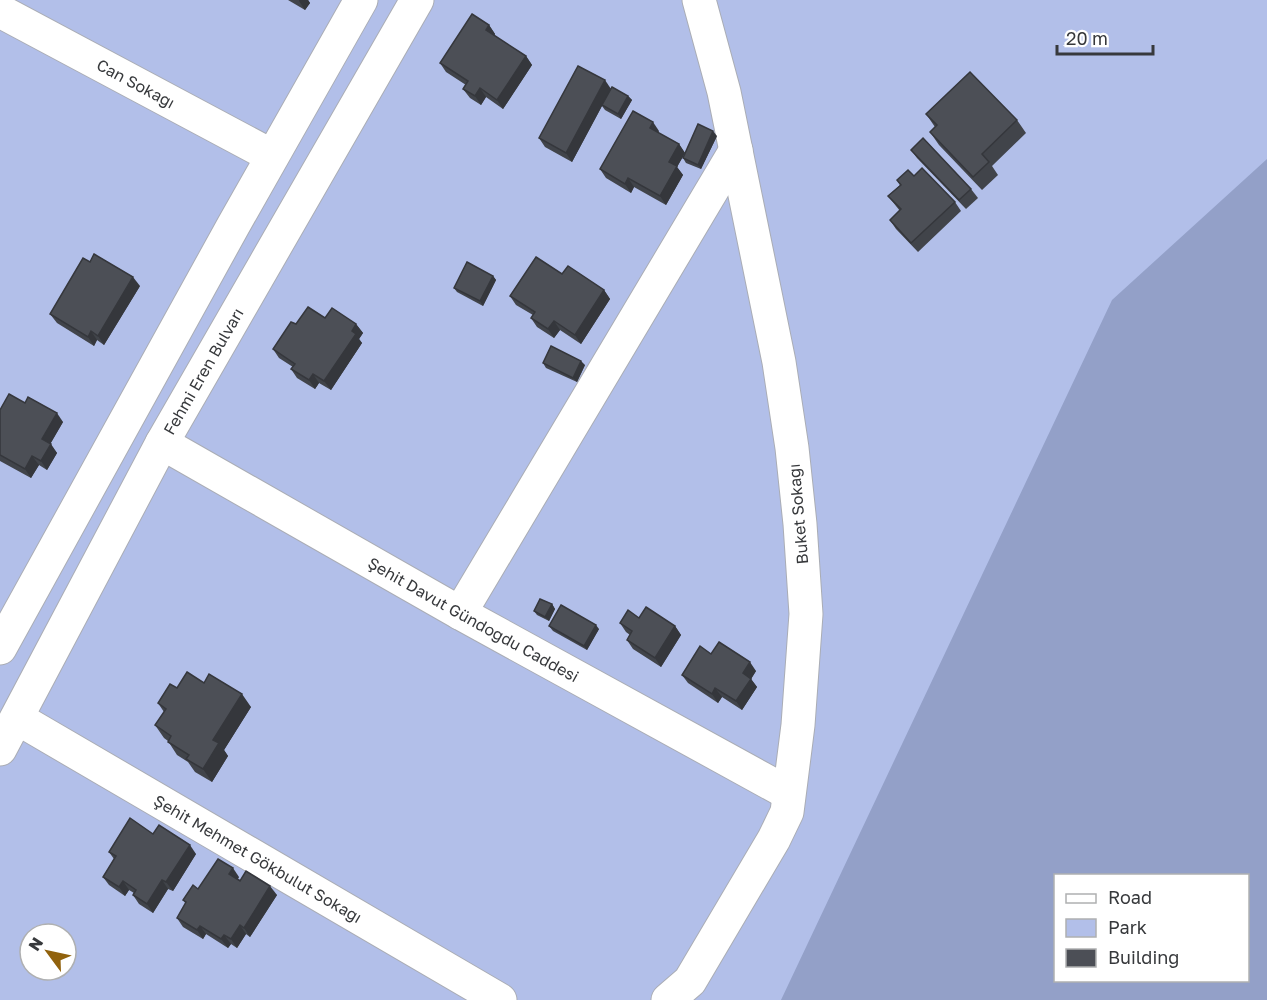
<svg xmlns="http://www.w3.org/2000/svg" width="1267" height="1000" font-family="'Golos Text',sans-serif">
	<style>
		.green { fill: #b2bfe9; fill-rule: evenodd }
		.forest { fill: #93a0c8; fill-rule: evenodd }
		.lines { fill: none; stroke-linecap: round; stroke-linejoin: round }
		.minor-casing { stroke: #aaadb5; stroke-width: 35 }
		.tertiary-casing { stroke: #aaadb5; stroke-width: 35 }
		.minor { stroke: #fff; stroke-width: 33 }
		.tertiary { stroke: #fff; stroke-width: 33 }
		.wall { fill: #41444a }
		.shaded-wall { fill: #35373c }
		.building { fill: #4c4f56; stroke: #35373c; stroke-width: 1.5 }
		.labels { text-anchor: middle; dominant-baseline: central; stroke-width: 6; stroke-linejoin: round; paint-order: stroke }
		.street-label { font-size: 16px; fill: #37393c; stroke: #fff }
	</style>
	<rect width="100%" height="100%" fill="#dde0e9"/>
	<path class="green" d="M 0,0 L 1267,0 L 1267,1000 L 0,1000 ZM 1056,876 L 1248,876 L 1248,980 L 1056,980 ZM 30,934 L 66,934 L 66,970 L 30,970 Z"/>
	<path class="forest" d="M 1267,159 L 1267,1000 L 781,1000 L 1112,300 ZM 1056,876 L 1248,876 L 1248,980 L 1056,980 Z"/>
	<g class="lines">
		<defs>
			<g id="minor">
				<path id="s1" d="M 0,11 L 272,156"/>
				<path id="s2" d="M 162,443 L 460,613 L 788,793"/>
				<path d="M 460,613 L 736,150"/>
				<path id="s3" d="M 17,718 L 500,1000"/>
				<path d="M 668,1000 L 690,981 L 774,839 L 787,812 L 798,725 L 806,614 L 800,524 L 792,448 L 779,362 L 724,92 L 699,0"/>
			</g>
			<g id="tertiary">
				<path d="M 0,648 L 233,226 L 361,0"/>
				<path id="s4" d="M 0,749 L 162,443 L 417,0"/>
			</g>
		</defs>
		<use href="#minor" class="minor-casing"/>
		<use href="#tertiary" class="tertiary-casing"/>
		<use href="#minor" class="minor"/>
		<use href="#tertiary" class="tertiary"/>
	</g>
	<g class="wall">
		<path d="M 288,0 L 308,0 L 310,3 L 305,10 Z"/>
		<path d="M 489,25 L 495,34 L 494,36 L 526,56 L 532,65 L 503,109 L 486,97 L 481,105 L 470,98 L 463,89 L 466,85 L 446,72 L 440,63 Z"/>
		<path d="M 611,88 L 628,96 L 632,100 L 621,119 L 605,110 L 602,106 L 572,162 L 545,147 L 539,138 Z"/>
		<path d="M 926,114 L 1017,120 L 1026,133 L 992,166 L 998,175 L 982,190 L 939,145 L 930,132 L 935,127 Z"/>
		<path d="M 659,131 L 658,133 L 679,144 L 685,153 L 677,167 L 683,175 L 666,205 L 634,187 L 631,193 L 606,178 L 600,169 Z"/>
		<path d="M 717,136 L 701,169 L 686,163 L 683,158 Z"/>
		<path d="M 911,150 L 971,189 L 978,198 L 966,209 L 917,158 Z"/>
		<path d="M 914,176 L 955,202 L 961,211 L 918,252 L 896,229 L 890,220 L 900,211 L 888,196 L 900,185 L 897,180 Z"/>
		<path d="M 562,274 L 604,290 L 610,299 L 581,344 L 560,330 L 554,338 L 537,327 L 531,318 L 533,315 L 516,305 L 510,296 Z"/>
		<path d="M 493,276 L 496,280 L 483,306 L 457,292 L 454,288 Z"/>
		<path d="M 140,286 L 104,345 L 97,340 L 94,346 L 57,323 L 50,314 Z"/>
		<path d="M 325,318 L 356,324 L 363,333 L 359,339 L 362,343 L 331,390 L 319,383 L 315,389 L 297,378 L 291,369 L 293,367 L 279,358 L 273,349 L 296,324 Z"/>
		<path d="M 543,363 L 585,365 L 577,382 L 546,368 Z"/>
		<path d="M 25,403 L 63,422 L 50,444 L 57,453 L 47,470 L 39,465 L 31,478 L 0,461 L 0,410 Z"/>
		<path d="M 552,604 L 555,609 L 549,621 L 537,615 L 534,611 Z"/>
		<path d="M 639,618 L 675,626 L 681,635 L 661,667 L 633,649 L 627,640 L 630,635 L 626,632 L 620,623 Z"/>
		<path d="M 549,626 L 599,629 L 587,650 L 553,631 Z"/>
		<path d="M 711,654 L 756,671 L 751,679 L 757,687 L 742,710 L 722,697 L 718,703 L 688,683 L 682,675 Z"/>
		<path d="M 204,683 L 251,707 L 224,750 L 228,756 L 212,782 L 195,772 L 188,762 L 177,755 L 168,741 L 164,738 L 155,725 L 164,712 L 158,703 L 177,688 Z"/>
		<path d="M 153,834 L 196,854 L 173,891 L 168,889 L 153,913 L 139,904 L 133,895 L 134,893 L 129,890 L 125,896 L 109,885 L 103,877 L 114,859 L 109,852 Z"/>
		<path d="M 239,877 L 238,879 L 277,895 L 250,937 L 246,934 L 237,948 L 231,944 L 228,948 L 206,934 L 203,939 L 183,927 L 177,918 L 186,904 L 183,900 L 198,889 Z"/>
	</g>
	<g class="shaded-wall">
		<path d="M 299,0 L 308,0 L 310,3 L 305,10 L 299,1 Z"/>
		<path d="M 489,25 L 495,34 L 492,39 L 486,30 Z"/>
		<path d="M 526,56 L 532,65 L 503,109 L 497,100 Z"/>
		<path d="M 605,80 L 611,89 L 572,162 L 566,153 Z"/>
		<path d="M 480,88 L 486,97 L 481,105 L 475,96 Z"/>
		<path d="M 628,96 L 632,100 L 621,119 L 618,114 Z"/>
		<path d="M 653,122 L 659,131 L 656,137 L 650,128 Z"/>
		<path d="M 713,131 L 717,136 L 701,169 L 698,165 Z"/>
		<path d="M 679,144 L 685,153 L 677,167 L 683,175 L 666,205 L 660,196 L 669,162 Z"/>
		<path d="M 628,178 L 634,187 L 631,193 L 625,184 Z"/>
		<path d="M 493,276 L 496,280 L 483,306 L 480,301 Z"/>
		<path d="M 133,277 L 140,286 L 104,345 L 98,336 Z"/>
		<path d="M 604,290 L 610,299 L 581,344 L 575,335 Z"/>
		<path d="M 554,321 L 560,330 L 554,338 L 548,329 Z"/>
		<path d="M 356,324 L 363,333 L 359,339 L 362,343 L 331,390 L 324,381 Z"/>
		<path d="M 91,331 L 97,340 L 94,346 L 88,337 Z"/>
		<path d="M 581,361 L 585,365 L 577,382 L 573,378 Z"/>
		<path d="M 313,374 L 319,383 L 315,389 L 309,380 Z"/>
		<path d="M 57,413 L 63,422 L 48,448 L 42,439 Z"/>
		<path d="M 51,444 L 57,453 L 47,470 L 41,461 Z"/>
		<path d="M 32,456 L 39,465 L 31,478 L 25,469 Z"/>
		<path d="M 552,604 L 555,609 L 549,621 L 545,617 Z"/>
		<path d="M 596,625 L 599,629 L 587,650 L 584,646 Z"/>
		<path d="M 675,626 L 681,635 L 661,667 L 655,658 Z"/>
		<path d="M 750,662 L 756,671 L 751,679 L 757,687 L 742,710 L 736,701 L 743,673 Z"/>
		<path d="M 715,688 L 722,697 L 718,703 L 712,694 Z"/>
		<path d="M 242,694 L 251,707 L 224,750 L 228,756 L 212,782 L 203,769 L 213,740 Z"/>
		<path d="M 190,845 L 196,854 L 173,891 L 166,882 Z"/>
		<path d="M 233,868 L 239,877 L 235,883 L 229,874 Z"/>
		<path d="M 162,880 L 168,889 L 153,913 L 147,904 Z"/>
		<path d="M 123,881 L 129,890 L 125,896 L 119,887 Z"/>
		<path d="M 270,886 L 277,895 L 250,937 L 244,928 Z"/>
		<path d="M 240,925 L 246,934 L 237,948 L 231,939 Z"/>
		<path d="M 200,926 L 206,934 L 203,939 L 197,930 Z"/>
		<path d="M 224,935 L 231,944 L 228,948 L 221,939 Z"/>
	</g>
	<g class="building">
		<path d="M 472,14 L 489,25 L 486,30 L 526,56 L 497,100 L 480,88 L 475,96 L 463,89 L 468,81 L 440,63 Z"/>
		<path d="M 578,66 L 605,80 L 566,153 L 539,138 Z"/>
		<path d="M 970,72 L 1017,120 L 982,154 L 989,162 L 973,177 L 930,132 L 937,125 L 926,114 Z"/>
		<path d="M 612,87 L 628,96 L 618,114 L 602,105 Z"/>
		<path d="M 633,111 L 653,122 L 650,128 L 679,144 L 669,162 L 677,166 L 660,196 L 628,178 L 625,184 L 600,169 Z"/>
		<path d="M 698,124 L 713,131 L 698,165 L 683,158 Z"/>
		<path d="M 923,138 L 971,189 L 959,200 L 911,150 Z"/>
		<path d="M 922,168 L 955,202 L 911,243 L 890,220 L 901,209 L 888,196 L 901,185 L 897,180 L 908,170 L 914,176 Z"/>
		<path d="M 94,254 L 133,277 L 98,336 L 91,331 L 88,337 L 50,314 L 83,258 L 90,262 Z"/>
		<path d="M 536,257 L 562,274 L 568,266 L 604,290 L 575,335 L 554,321 L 548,329 L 531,318 L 535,312 L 510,296 Z"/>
		<path d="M 467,262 L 493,276 L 480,301 L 454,288 Z"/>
		<path d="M 308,307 L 325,318 L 332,308 L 356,324 L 352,331 L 356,334 L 324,381 L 313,374 L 309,380 L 291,369 L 295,364 L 273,349 L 291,322 L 296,324 Z"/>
		<path d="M 551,346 L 581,361 L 573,378 L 543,363 Z"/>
		<path d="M 9,394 L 25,403 L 28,397 L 57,413 L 42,439 L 51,444 L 41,461 L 32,456 L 25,469 L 0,455 L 0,410 Z"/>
		<path d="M 540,599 L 552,604 L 545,617 L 534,611 Z"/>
		<path d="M 561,605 L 596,625 L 584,646 L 549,626 Z"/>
		<path d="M 646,607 L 675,626 L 655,658 L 627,640 L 632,631 L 620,623 L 628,610 L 639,618 Z"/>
		<path d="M 719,642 L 750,662 L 743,673 L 751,679 L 736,701 L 715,688 L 712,694 L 682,675 L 700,646 L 711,654 Z"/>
		<path d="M 187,672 L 204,683 L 209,674 L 242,694 L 213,740 L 219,743 L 203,769 L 186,759 L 189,755 L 168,742 L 171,736 L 155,725 L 166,709 L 158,703 L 170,684 L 177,688 Z"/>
		<path d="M 130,818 L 153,834 L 159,825 L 190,845 L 166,882 L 162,880 L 147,904 L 133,895 L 136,890 L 123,881 L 119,887 L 103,877 L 116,856 L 109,852 Z"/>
		<path d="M 218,859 L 233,868 L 229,874 L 240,881 L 246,871 L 270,886 L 244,928 L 240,925 L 231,939 L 224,935 L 221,939 L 200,926 L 197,930 L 177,918 L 186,902 L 183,900 L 193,885 L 198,889 Z"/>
	</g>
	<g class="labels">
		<g class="street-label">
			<text stroke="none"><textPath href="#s1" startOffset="154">Can Sokağı</textPath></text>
			<text stroke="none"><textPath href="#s4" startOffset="429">Fehmi Eren Bulvarı</textPath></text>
			<text transform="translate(798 514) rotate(-95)">Buket Sokağı</text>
			<text stroke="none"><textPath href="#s2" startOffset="358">Şehit Davut Gündoğdu Caddesi</textPath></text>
			<text stroke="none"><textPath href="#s3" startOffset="279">Şehit Mehmet Gökbulut Sokağı</textPath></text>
		</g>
	</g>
	<rect x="1054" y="874" width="195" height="108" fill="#ffffff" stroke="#afb0b1" stroke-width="1.5"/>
	<rect x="1066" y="894" width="30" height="9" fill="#ffffff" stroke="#afb0b1" stroke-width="1.5"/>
	<text x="1108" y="904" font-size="18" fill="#37393c">Road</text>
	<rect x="1066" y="919" width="30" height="18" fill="#b2bfe9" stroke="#afb0b1" stroke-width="1.5"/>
	<text x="1108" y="934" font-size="18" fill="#37393c">Park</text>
	<rect x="1066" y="949" width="30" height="18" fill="#4c4f56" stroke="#afb0b1" stroke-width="1.5"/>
	<text x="1108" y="964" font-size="18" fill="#37393c">Building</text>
	<g transform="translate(48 952) rotate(303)"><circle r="28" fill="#ffffff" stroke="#afb0b1" stroke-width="1.5"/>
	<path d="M0-4.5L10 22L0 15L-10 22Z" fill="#91620d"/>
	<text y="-9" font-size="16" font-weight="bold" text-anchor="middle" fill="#37393c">N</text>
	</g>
	<path d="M1057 45v9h96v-9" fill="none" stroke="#37393c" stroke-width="3"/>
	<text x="1066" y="45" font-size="18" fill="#37393c" stroke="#ffffff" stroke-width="4.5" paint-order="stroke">20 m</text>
</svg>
